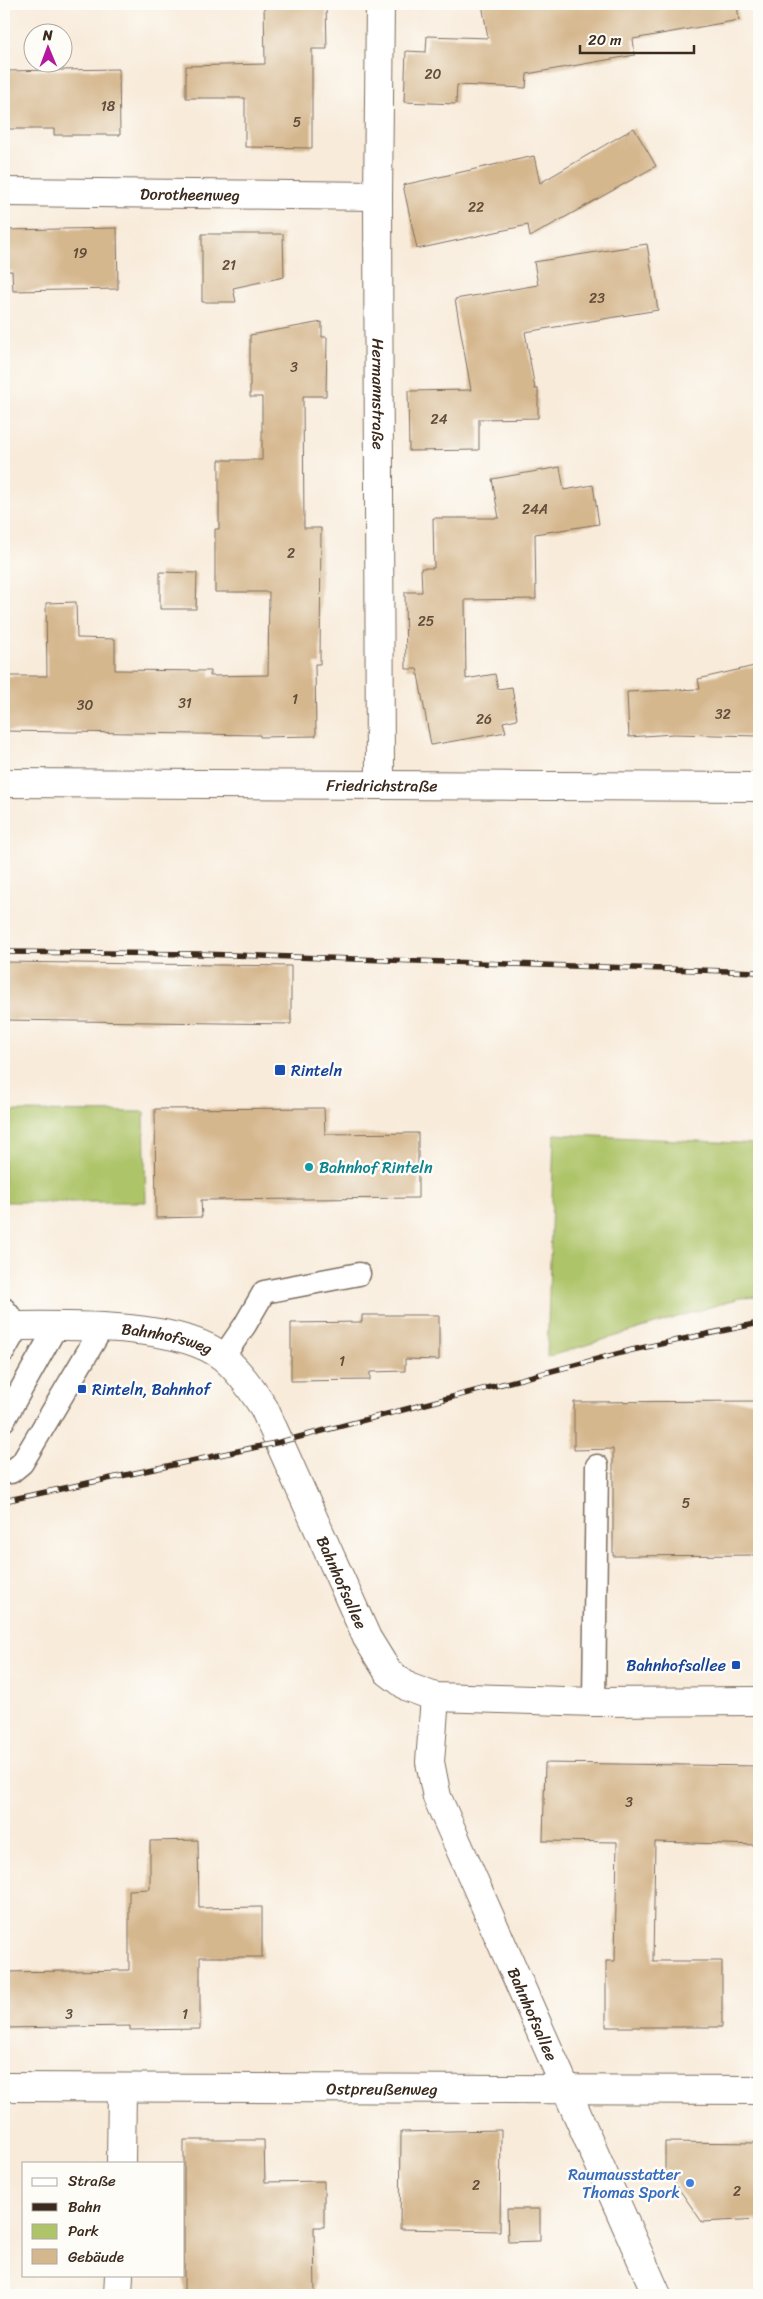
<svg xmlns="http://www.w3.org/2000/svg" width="763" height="2299" font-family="Sriracha,sans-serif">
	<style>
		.green { fill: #aec469; stroke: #747744 }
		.building { fill: #d5b78e }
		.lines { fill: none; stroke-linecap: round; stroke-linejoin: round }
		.lane-casing { stroke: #7d6e60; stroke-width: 25 }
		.street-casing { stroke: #7d6e60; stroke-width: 30 }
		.secondary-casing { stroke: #7d6e60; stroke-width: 30 }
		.lane { stroke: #fff; stroke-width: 22 }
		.street { stroke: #fff; stroke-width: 28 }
		.secondary { stroke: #fff; stroke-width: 28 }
		.rail-casing { stroke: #3b2a1e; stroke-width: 5.5 }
		.rail { stroke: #fdfcf7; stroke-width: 4; stroke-dasharray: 11; stroke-linecap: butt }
		.transit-dot { fill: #1a4fb4; stroke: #fdfcf7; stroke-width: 2 }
		.culture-dot { fill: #0f9aa8; stroke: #fdfcf7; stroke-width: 2 }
		.shop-dot { fill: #3f7fe0; stroke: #fdfcf7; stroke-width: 2 }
		.labels { text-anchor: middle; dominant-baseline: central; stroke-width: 5; stroke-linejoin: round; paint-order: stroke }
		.number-label { font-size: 14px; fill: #624d3a }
		.street-label { font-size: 16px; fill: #3b2a1e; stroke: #fdfcf7 }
		.transit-label { font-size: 16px; fill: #164399; stroke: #fdfcf7; text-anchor: start }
		.culture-label { font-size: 16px; fill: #0d838f; stroke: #fdfcf7; text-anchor: start }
		.shop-label { font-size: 16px; fill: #366cbe; stroke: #fdfcf7; text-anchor: end }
	</style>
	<rect width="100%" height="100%" fill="#fdfcf7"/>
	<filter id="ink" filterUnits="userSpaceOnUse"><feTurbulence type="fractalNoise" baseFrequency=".02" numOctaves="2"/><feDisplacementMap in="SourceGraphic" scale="10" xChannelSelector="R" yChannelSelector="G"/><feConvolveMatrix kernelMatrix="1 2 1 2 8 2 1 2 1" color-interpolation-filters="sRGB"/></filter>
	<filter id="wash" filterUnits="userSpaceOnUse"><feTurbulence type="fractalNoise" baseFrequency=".0096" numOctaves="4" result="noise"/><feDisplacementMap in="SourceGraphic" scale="20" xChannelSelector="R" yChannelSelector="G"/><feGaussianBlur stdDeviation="1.12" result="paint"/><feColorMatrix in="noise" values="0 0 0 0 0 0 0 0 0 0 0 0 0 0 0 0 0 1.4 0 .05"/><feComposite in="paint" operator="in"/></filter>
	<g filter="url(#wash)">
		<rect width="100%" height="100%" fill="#f8ebda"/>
		<g class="green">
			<path d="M 4,1111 L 144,1112 L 146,1202 L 4,1202 Z"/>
			<path d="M 554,1134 L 759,1144 L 759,1297 L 740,1298 L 547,1357 Z"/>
		</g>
		<g id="blocks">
			<g class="building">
				<path d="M 264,4 L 326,4 L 327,49 L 312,49 L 312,148 L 245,147 L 245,98 L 186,98 L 186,66 L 265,64 Z"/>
				<path d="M 482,4 L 737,4 L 739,20 L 633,39 L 635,55 L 527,74 L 526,88 L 457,85 L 456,104 L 404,102 L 406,51 L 426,52 L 427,36 L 488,38 Z"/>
				<path d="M 119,69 L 120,135 L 54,135 L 54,129 L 4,129 L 4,71 Z"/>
				<path d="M 634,128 L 656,166 L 530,237 L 528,225 L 417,249 L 403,185 L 534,156 L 540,183 Z"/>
				<path d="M 117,228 L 118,289 L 13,291 L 12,271 L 4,271 L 4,230 Z"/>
				<path d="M 202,234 L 283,234 L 284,277 L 233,288 L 236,302 L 202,302 Z"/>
				<path d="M 647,244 L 658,310 L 525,332 L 535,389 L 538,389 L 538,418 L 479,419 L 479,450 L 409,451 L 408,391 L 471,390 L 455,299 L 538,285 L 534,262 Z"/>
				<path d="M 322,322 L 322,337 L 327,337 L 326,396 L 303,396 L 304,528 L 321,528 L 320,664 L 315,664 L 316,736 L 260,737 L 260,735 L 4,731 L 4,676 L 47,676 L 46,603 L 76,602 L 77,638 L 115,639 L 115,670 L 210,671 L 210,676 L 268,675 L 269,592 L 215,592 L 215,529 L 219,529 L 219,460 L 262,460 L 262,397 L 250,397 L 250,335 Z"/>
				<path d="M 560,467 L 564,490 L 593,485 L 599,524 L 535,534 L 536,599 L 465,600 L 466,679 L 495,674 L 498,689 L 512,687 L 517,719 L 503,722 L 506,732 L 431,745 L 417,669 L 406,669 L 405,592 L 422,592 L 421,568 L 434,568 L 433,518 L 499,518 L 492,479 Z"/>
				<path d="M 160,572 L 197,573 L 196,609 L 160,609 Z"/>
				<path d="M 759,665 L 759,736 L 673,734 L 629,737 L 627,692 L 700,689 L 698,679 Z"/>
				<path d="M 4,962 L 291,966 L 291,1024 L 4,1020 Z"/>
				<path d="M 324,1108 L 325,1134 L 418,1133 L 418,1198 L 201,1200 L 202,1217 L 156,1218 L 155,1109 Z"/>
				<path d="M 362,1315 L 439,1315 L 439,1360 L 405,1359 L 405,1371 L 370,1372 L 370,1380 L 291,1381 L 291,1323 L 362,1322 Z"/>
				<path d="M 759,1401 L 759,1555 L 613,1556 L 613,1449 L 574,1450 L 574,1402 Z"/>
				<path d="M 545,1763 L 759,1766 L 759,1845 L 655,1842 L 653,1961 L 722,1961 L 722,2027 L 606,2027 L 606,1961 L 615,1961 L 617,1842 L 543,1841 Z"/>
				<path d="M 198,1840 L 199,1908 L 262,1907 L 262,1957 L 200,1957 L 200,2029 L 130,2030 L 130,2026 L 4,2028 L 4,1972 L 129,1970 L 129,1890 L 150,1889 L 150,1841 Z"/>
				<path d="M 501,2130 L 500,2231 L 400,2229 L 401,2132 Z"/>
				<path d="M 184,2140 L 264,2140 L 265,2182 L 324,2181 L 324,2227 L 314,2227 L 315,2295 L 184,2295 Z"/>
				<path d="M 665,2142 L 759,2143 L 759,2219 L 702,2222 L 665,2169 Z"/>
				<path d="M 507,2209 L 540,2209 L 540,2241 L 508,2242 Z"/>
			</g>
		</g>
	</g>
	<g filter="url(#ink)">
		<use href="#blocks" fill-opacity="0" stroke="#7d6e60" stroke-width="1"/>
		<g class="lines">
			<defs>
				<g id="lane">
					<path d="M 4,1309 L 18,1326 L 4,1351"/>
					<path d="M 223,1357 L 245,1325 L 264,1292 L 359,1274"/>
					<path d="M 4,1420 L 56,1327"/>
					<path d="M 4,1472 L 11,1472 L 22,1463 L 102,1328"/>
					<path d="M 594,1702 L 597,1466"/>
				</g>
				<g id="street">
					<path id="s1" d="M 380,4 L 378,196 L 380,785"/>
					<path id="s2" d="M 4,192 L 378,196"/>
					<path id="s3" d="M 4,783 L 759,787"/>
					<path id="s4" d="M 435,1697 L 430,1762 L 437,1797 L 657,2295"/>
					<path id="s5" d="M 4,2087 L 759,2090"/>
					<path d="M 121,2163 L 122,2088"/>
					<path d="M 118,2295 L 119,2275"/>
				</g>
				<g id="secondary">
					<path id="s6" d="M 4,1326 C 60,1326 181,1321 224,1358 C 240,1372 252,1390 264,1408 L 367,1638 L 388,1672 L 408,1687 L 435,1697 L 594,1702 L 759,1701"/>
				</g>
			</defs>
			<use href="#lane" class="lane-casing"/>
			<use href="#street" class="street-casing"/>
			<use href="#secondary" class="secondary-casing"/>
			<use href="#lane" class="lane"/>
			<use href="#street" class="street"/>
			<use href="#secondary" class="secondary"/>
			<defs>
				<g id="rail">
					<path d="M 4,952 L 200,954 L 759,972"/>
					<path d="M 4,1501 L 280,1442 L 632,1350 L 759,1323"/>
				</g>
			</defs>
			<use href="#rail" class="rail-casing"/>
			<use href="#rail" class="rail"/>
		</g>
	</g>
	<g class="transit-dot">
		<rect x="274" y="1064" width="12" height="12" rx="2.5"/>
		<rect x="77" y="1384" width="10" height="10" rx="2.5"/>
		<rect x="731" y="1660" width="10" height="10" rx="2.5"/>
	</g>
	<circle class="culture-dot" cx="309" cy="1167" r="5"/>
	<circle class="shop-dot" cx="690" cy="2183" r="5"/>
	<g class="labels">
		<g class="number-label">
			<text x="433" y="74">20</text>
			<text x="108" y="106">18</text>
			<text x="297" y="122">5</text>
			<text x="476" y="207">22</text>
			<text x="80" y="253">19</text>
			<text x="229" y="265">21</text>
			<text x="597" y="298">23</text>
			<text x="294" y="367">3</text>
			<text x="439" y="419">24</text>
			<text x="535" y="509">24A</text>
			<text x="291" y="553">2</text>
			<text x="426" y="621">25</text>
			<text x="295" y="699">1</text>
			<text x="185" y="703">31</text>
			<text x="85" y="705">30</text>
			<text x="723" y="714">32</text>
			<text x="484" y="719">26</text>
			<text x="342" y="1361">1</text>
			<text x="686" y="1503">5</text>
			<text x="629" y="1802">3</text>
			<text x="69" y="2014">3</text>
			<text x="185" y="2014">1</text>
			<text x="476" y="2185">2</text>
			<text x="737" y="2191">2</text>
		</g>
		<g class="street-label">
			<text stroke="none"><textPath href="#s2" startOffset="186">Dorotheenweg</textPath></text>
			<text stroke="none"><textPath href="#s1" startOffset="390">Hermannstraße</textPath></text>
			<text stroke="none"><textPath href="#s3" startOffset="378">Friedrichstraße</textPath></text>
			<text stroke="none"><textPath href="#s6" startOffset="164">Bahnhofsweg</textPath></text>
			<text stroke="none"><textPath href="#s6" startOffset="481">Bahnhofsallee</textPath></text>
			<text stroke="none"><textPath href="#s4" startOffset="338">Bahnhofsallee</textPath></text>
			<text stroke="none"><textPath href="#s5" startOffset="378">Ostpreußenweg</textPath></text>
		</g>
		<g class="transit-label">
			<text x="291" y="1070">Rinteln</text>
			<text x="92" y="1389">Rinteln, Bahnhof</text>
			<text x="726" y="1665" text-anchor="end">Bahnhofsallee</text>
		</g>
		<g class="culture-label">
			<text x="319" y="1167">Bahnhof Rinteln</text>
		</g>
		<g class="shop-label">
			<text x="680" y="2174">Raumausstatter<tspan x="680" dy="18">Thomas Spork</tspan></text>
		</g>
	</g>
	<rect width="763" height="2299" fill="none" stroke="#fdfcf7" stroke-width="20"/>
	<rect x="22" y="2162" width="162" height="115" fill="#fdfcf7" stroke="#afa8a0"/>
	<rect x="32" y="2178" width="25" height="8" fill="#ffffff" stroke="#afa8a0"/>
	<text x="68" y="2186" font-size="15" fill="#3b2a1e">Straße</text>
	<rect x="32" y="2203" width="25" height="8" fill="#3b2a1e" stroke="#afa8a0"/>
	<text x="68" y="2212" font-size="15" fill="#3b2a1e">Bahn</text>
	<rect x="32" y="2224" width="25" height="15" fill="#aec469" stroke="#afa8a0"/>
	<text x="68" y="2236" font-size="15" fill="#3b2a1e">Park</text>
	<rect x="32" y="2249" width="25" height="15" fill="#d5b78e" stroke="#afa8a0"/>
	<text x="68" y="2262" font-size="15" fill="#3b2a1e">Gebäude</text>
	<g transform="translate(48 48) rotate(359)"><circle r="24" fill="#fdfcf7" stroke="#afa8a0"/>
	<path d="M0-4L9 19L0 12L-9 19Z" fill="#b5179e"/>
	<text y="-8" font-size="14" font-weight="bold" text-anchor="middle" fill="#3b2a1e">N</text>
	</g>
	<path d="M580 45v8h114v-8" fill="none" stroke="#3b2a1e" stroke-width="2.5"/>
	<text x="588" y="45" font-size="15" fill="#3b2a1e" stroke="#fdfcf7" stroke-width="4" paint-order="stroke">20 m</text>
</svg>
